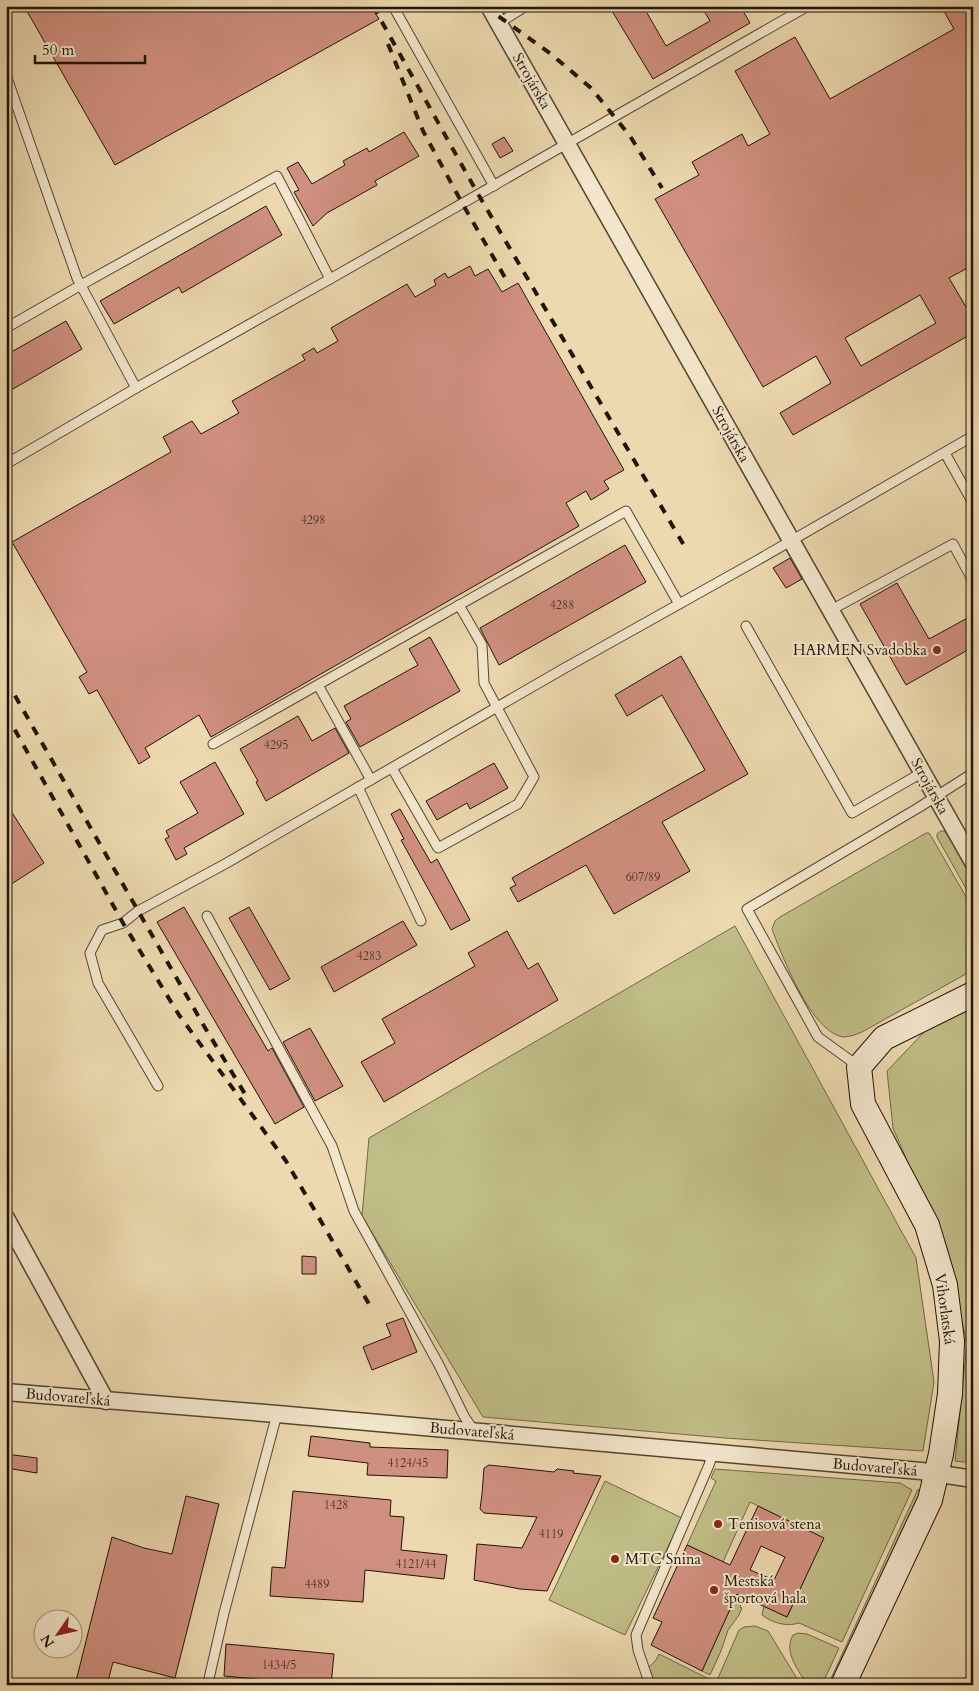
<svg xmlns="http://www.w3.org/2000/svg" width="979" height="1691" font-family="Cardo,serif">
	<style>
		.green { fill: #c0bd86; stroke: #706846 }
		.building { fill: #d09080; stroke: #201407; fill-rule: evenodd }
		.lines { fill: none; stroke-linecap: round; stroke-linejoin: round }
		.lane-casing { stroke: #534531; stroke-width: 11 }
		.street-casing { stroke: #534531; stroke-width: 19 }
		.secondary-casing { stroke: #201407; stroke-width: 26 }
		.lane { stroke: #f3e6cc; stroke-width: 9 }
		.street { stroke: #f3e6cc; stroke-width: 16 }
		.secondary { stroke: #f3e6cc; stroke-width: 24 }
		.rail { stroke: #201407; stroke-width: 4; stroke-dasharray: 9 9; stroke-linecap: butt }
		.poi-dot { fill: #8f2418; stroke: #f3e6cc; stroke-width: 2 }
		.labels { text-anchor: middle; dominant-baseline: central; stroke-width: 4; stroke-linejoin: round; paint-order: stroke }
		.number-label { font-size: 12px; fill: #4c3325 }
		.street-label { font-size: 15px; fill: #201407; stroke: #f3e6cc }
		.poi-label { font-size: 15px; fill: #201407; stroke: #f3e6cc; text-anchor: start }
	</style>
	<rect width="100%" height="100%" fill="#edd9b0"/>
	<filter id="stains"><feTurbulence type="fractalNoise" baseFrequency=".004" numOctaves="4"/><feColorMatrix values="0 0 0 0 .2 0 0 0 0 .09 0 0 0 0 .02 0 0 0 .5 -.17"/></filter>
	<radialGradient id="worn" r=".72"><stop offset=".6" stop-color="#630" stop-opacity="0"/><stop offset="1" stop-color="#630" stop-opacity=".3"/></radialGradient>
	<g class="green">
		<path d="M 941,831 L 944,831 L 955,844 L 973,875 L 973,901 L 937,837 L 937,834 Z"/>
		<path d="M 926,833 L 929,833 L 931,836 L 973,909 L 973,970 L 862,1032 C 857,1034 850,1037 844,1037 C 812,1034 782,956 772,929 L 775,921 L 780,917 Z"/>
		<path d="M 735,926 L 916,1258 L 934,1382 L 923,1451 L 725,1438 L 483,1417 L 362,1216 L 369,1138 Z"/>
		<path d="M 973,1008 L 973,1463 L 955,1461 L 967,1343 L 940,1229 L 917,1184 L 893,1128 L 887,1071 L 925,1031 Z"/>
		<path d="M 715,1469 L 900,1483 L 912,1490 L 842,1642 L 799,1623 C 787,1627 772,1623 762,1615 L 764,1606 L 787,1617 L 823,1539 L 750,1502 L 723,1562 L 687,1545 L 716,1481 L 711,1478 Z"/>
		<path d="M 605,1481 L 682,1518 L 625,1635 L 549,1600 Z"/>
		<path d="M 918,1489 L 920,1494 L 834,1685 L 828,1685 Z"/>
		<path d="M 734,1600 L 741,1604 L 740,1607 L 742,1608 L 739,1615 L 728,1630 L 721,1651 L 710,1675 L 702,1671 Z"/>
		<path d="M 755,1626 L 768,1631 L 801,1685 L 715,1685 L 739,1630 L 744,1627 Z"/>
		<path d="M 798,1633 L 807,1634 L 839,1648 L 822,1685 L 807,1685 C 799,1670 783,1653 793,1635 Z"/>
		<path d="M 659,1654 L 709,1679 L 707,1685 L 652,1685 L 647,1669 L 656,1660 Z"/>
	</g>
	<g class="building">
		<path d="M 24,6 L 371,6 L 379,19 L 115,165 Z"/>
		<path d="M 609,6 L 643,6 L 666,46 L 710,21 L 701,6 L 740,6 L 750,23 L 653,79 Z"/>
		<path d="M 941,6 L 973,6 L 973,265 L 949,278 L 966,307 L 973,303 L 973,333 L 793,435 L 780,413 L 831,383 L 816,356 L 763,387 L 655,199 L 699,175 L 692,162 L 742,134 L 748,146 L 770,134 L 735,71 L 795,37 L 830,99 L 954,29 ZM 920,295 L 936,323 L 861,366 L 845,338 Z"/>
		<path d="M 404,132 L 419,156 L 375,181 L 377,185 L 327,213 L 313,226 L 294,192 L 299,190 L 287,168 L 298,162 L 312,184 L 345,165 L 343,161 L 367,148 L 369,152 Z"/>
		<path d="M 504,137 L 513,151 L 500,158 L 492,144 Z"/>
		<path d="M 266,206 L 282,235 L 182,293 L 179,287 L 114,324 L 100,301 Z"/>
		<path d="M 470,266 L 475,276 L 488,269 L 502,292 L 518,283 L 624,470 L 604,481 L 609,489 L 591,500 L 586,491 L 566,503 L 579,526 L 211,737 L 199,715 L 145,748 L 150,757 L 139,764 L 97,690 L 89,694 L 79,677 L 87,672 L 12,542 L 171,452 L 163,437 L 192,421 L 201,434 L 239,413 L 232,401 L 305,360 L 302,355 L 314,348 L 317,353 L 338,341 L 331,328 L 407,284 L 415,297 L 436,285 L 434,280 L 445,273 L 448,278 Z"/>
		<path d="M 66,321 L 82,349 L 6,393 L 6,355 Z"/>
		<path d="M 625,545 L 646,582 L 499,665 L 480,628 Z"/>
		<path d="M 790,558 L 802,579 L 786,588 L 773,568 Z"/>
		<path d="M 897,583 L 929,639 L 973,615 L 973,647 L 906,685 L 860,604 Z"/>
		<path d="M 430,637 L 460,691 L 360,747 L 346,722 L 351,719 L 344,706 L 418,665 L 409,649 Z"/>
		<path d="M 681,656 L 748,774 L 662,822 L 690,871 L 614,914 L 586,865 L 518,902 L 510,888 L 516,885 L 512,878 L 705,770 L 662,695 L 627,716 L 615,695 Z"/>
		<path d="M 298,716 L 312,741 L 335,728 L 349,753 L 266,801 L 256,782 L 258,781 L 240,749 Z"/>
		<path d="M 215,762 L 244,814 L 184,848 L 187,854 L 176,860 L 165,839 L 169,837 L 166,831 L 198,813 L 180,782 Z"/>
		<path d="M 494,763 L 508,788 L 470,809 L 467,803 L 437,820 L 426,801 Z"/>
		<path d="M 6,803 L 44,863 L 10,885 L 6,879 Z"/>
		<path d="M 400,809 L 431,863 L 437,859 L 470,920 L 451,930 L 401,840 L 404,839 L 391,814 Z"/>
		<path d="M 184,907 L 268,1051 L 272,1048 L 304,1107 L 275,1124 L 157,922 Z"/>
		<path d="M 249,907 L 290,979 L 270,990 L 229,918 Z"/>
		<path d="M 403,921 L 417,945 L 334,992 L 321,967 Z"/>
		<path d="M 507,931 L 528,969 L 538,963 L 558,1000 L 384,1102 L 361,1062 L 395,1043 L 382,1019 L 475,966 L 468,953 Z"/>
		<path d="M 310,1028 L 343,1086 L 315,1101 L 283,1042 Z"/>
		<path d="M 302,1256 L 316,1257 L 316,1274 L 302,1274 Z"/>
		<path d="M 403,1318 L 417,1352 L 372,1370 L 363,1347 L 391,1336 L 386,1324 Z"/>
		<path d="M 311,1436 L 370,1443 L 370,1447 L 448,1450 L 447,1478 L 367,1475 L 368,1463 L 308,1456 Z"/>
		<path d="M 6,1454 L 37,1458 L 37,1473 L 6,1468 Z"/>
		<path d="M 489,1465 L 554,1472 L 557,1469 L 574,1471 L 573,1473 L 601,1476 L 547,1591 L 520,1589 L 474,1580 L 477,1544 L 522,1548 L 537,1517 L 484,1513 L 480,1509 L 482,1494 L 484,1468 Z"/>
		<path d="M 293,1491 L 391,1500 L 390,1516 L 404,1517 L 401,1550 L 447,1555 L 444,1579 L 365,1570 L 363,1602 L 270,1596 L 272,1567 L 285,1568 Z"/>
		<path d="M 186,1496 L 219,1504 L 175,1678 L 113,1662 L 107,1685 L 75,1685 L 112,1537 L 144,1548 L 172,1554 Z"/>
		<path d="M 758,1506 L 824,1538 L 787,1617 L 737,1594 L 702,1671 L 651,1645 L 662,1622 L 653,1618 L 687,1545 L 730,1565 ZM 761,1546 L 785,1557 L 774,1580 L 750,1570 Z"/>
		<path d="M 226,1644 L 334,1654 L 331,1685 L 299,1685 L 299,1683 L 224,1676 Z"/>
	</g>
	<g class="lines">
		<defs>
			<g id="lane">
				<path d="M 393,6 L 494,186"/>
				<path d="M 499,23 L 526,6"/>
				<path d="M 6,75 L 77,278 L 136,388 L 6,464"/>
				<path d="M 6,328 L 81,285 L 277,176 L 330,279 L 808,6"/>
				<path d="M 136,388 L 330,279"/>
				<path d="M 945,453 L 973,503"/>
				<path d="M 831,610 L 953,544 L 973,581"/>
				<path d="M 746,626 L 852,813 L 923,772"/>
				<path d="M 318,685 L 371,780"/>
				<path d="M 213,744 L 626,511 L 679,604"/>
				<path d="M 392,768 L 438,848 L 518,804 L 534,777 L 484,683 L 482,645 L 459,605"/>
				<path d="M 358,787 L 421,921"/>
				<path d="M 207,916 L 332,1146 L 354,1211 L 439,1365 L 464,1416 L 474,1431"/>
				<path d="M 858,1066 L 818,1037 L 747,909 L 918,808 L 973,773"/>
				<path d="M 158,1086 L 98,983 L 90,953 L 102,930 L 123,923 L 138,911 L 225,864 L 563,669 L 756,561 L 973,436"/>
				<path d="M 208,1683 L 224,1613 L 277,1414"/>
				<path d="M 650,1685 L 638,1650 L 636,1635 L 709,1465 L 713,1453"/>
			</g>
			<g id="street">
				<path d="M 489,6 L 973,862"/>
				<path d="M 6,1218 L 106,1401"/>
				<path d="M 6,1392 L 277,1414 L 921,1471 L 973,1479"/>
			</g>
			<path id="secondary" d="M 843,1685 L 930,1500 L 941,1454 L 950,1394 L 952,1341 L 945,1285 L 927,1225 L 863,1104 L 859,1067 L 884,1038 L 973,994"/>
		</defs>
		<use href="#lane" class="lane-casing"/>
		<use href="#street" class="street-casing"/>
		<use href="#secondary" class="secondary-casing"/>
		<use href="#lane" class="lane"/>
		<use href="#street" class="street"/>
		<use href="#secondary" class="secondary"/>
		<g class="rail">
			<path d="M 373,6 L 478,194 L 685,547"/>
			<path d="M 484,6 L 551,54 L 591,88 L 630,136 L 662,188"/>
			<path d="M 388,44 L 423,131 L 462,203 L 507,281"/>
			<path d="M 6,680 L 204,1026 L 248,1099"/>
			<path d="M 6,714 L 123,923 L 179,1015 L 286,1161 L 369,1304"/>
		</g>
	</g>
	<g class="poi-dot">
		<circle cx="937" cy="650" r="5"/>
		<circle cx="718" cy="1524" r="5"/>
		<circle cx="615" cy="1559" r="5"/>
		<circle cx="714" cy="1590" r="5"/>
	</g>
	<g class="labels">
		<g class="number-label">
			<text x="313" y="520">4298</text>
			<text x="562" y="605">4288</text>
			<text x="276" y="745">4295</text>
			<text x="643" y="877">607/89</text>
			<text x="369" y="956">4283</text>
			<text x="408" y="1463">4124/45</text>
			<text x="336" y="1505">1428</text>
			<text x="551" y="1534">4119</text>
			<text x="416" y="1564">4121/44</text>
			<text x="317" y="1584">4489</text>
			<text x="279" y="1665">1434/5</text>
		</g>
		<g class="street-label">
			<text transform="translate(532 81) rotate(60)">Strojárska</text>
			<text transform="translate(731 434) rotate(61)">Strojárska</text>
			<text transform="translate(930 786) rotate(61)">Strojárska</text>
			<text transform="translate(945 1309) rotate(82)">Vihorlatská</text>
			<text transform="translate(68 1397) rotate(5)">Budovateľská</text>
			<text transform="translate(472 1431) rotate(5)">Budovateľská</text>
			<text transform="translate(875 1467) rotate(5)">Budovateľská</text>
		</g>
		<g class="poi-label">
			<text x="927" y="650" text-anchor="end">HARMEN Svadobka</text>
			<text x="728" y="1524">Tenisová stena</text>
			<text x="625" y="1559">MTC Snina</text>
			<text x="724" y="1581">Mestská<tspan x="724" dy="17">športová hala</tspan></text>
		</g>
	</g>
	<rect width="979" height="1691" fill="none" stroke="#edd9b0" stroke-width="25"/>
	<rect x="8" y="8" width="964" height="1676" fill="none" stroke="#201407" stroke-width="2.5"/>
	<rect x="12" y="12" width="954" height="1666" fill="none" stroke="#201407"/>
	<g transform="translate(58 1634) rotate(236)"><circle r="24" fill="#f3e6cc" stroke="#9f927d"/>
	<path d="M0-4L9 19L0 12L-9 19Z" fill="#8f2418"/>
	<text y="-8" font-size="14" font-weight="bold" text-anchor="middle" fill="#201407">N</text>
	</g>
	<path d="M35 55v8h110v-8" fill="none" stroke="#201407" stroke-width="2.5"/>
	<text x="42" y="55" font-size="15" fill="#201407" stroke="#f3e6cc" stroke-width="4" paint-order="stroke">50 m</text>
	<rect width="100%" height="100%" filter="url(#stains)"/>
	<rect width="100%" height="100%" fill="url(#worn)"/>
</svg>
